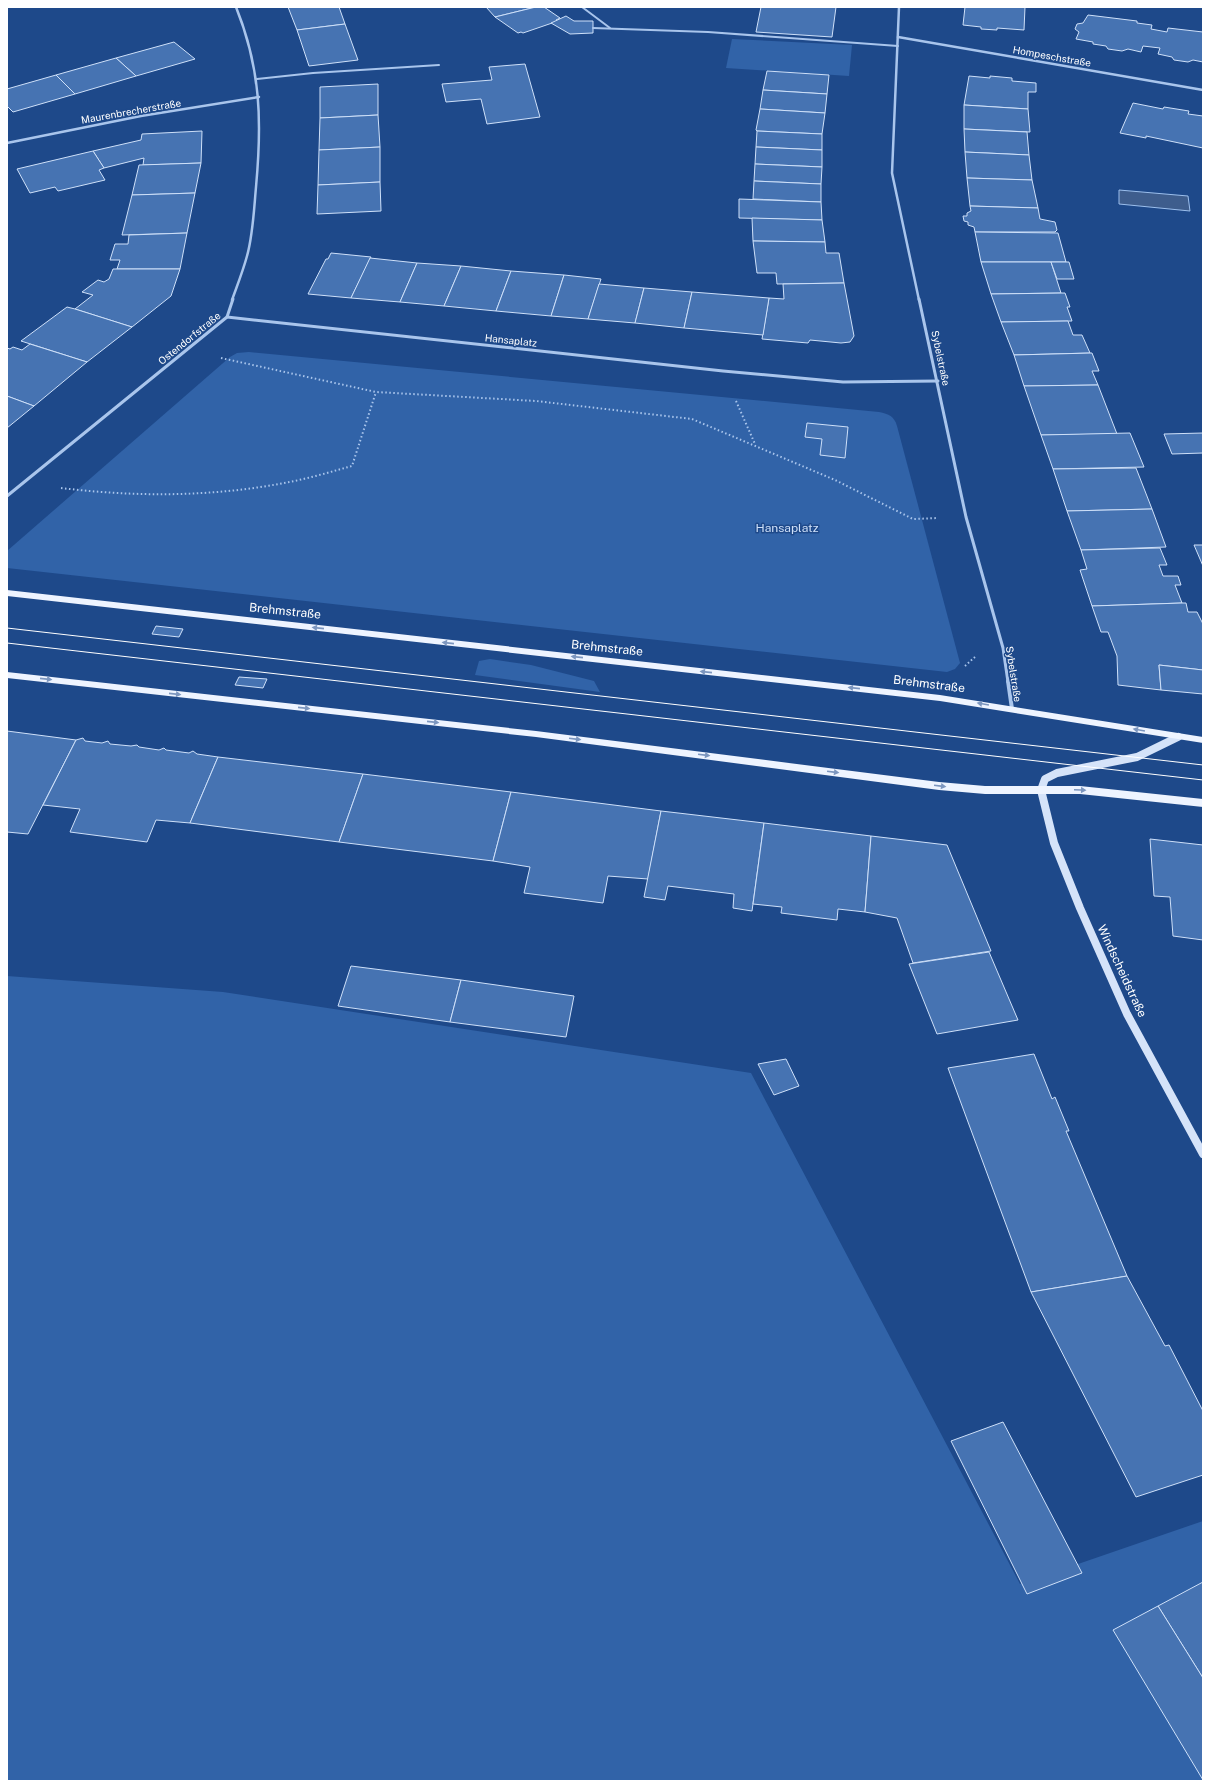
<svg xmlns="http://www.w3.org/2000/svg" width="1210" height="1788" font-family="'Public Sans',sans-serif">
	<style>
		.green { fill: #3163a8 }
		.water { fill: #3e5d8d; stroke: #9cbfed }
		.building { fill: #4673b2; stroke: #cee0f9 }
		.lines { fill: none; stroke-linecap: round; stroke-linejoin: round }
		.path { stroke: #a9c5ec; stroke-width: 2; stroke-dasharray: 1.5 2.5; stroke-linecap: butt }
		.service { stroke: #a9c5ec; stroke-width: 2 }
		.minor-far2 { stroke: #a9c5ec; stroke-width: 2.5 }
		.minor-far1 { stroke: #a9c5ec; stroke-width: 3 }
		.minor { stroke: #a9c5ec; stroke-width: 4 }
		.secondary { stroke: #d5e3f9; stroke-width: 8 }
		.primary { fill: #eef4ff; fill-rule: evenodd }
		.tram { stroke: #fff; stroke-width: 1 }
		.oneway { fill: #7c96bf }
		.labels { text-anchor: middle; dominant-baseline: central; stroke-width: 3; stroke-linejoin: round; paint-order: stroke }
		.far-street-label { font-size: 10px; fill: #fff; stroke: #1e498a }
		.park-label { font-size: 12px; fill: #cee0f9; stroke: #1e498a }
		.street-label { font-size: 12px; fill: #fff; stroke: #1e498a }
	</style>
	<rect width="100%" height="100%" fill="#1e498a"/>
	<g class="green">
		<path d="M 732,39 L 852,45 L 849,76 L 726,68 Z"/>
		<path d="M 249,352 L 879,412 C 889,414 894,416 897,426 L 960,663 L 955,669 L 947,672 L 7,568 L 7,551 L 230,357 L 237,353 Z"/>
		<path d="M 490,659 L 531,665 L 594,681 L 600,692 L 475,675 L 479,661 Z"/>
		<path d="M 7,976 L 223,992 L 751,1073 L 1020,1584 L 1203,1521 L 1203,1781 L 7,1781 Z"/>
	</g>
	<path class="water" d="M 1119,190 L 1188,196 L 1190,211 L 1119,204 Z"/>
	<g class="building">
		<path d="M 288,7 L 339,7 L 345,24 L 297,30 Z"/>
		<path d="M 486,7 L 536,7 L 495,17 Z"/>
		<path d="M 536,7 L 544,7 L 560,18 L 556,20 L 558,21 L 523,33 L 521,32 L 518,33 L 495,17 Z"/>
		<path d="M 761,7 L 836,7 L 832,37 L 756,32 Z"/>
		<path d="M 965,7 L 1025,7 L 1024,30 L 997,28 L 997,30 L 981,29 L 981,27 L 963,25 Z"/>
		<path d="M 1088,15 L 1137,21 L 1137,23 L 1152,25 L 1151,29 L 1167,32 L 1168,28 L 1203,32 L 1203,62 L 1193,60 L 1188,62 L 1174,60 L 1172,57 L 1158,54 L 1160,48 L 1143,46 L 1141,52 L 1128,49 L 1122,51 L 1108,49 L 1106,46 L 1093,44 L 1093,42 L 1076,39 L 1079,32 L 1075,29 L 1077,24 L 1083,23 Z"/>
		<path d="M 566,16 L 574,21 L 593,21 L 593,33 L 570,34 L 551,23 Z"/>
		<path d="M 345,24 L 358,60 L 309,66 L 297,30 Z"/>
		<path d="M 174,42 L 195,59 L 136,76 L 116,58 Z"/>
		<path d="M 116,58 L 136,76 L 75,94 L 56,75 Z"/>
		<path d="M 525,64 L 540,117 L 487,124 L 481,99 L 446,102 L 442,84 L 492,80 L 489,67 Z"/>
		<path d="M 767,71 L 829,75 L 827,94 L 763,90 Z"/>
		<path d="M 56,75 L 75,94 L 13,112 L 7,106 L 7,89 Z"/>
		<path d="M 969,76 L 990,78 L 990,76 L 1012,78 L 1012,81 L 1036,83 L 1036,92 L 1028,92 L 1028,109 L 964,105 Z"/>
		<path d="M 378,84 L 378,115 L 320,118 L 320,87 Z"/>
		<path d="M 763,90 L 827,94 L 825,113 L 760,109 Z"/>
		<path d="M 1133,103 L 1163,109 L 1164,107 L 1189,111 L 1188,114 L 1203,116 L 1203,148 L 1146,136 L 1146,138 L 1120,133 Z"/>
		<path d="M 964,105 L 1028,109 L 1030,132 L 964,129 Z"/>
		<path d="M 760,109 L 825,113 L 822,134 L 757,131 L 756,130 Z"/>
		<path d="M 378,115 L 380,147 L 319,150 L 320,118 Z"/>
		<path d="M 964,129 L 1027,132 L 1029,155 L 965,152 Z"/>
		<path d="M 202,131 L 201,163 L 143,165 L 144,158 L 104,168 L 93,151 L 141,140 L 142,134 Z"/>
		<path d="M 757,131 L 822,134 L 822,150 L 756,147 Z"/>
		<path d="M 380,147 L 380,182 L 318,185 L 319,150 Z"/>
		<path d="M 756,147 L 822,150 L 822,167 L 755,164 Z"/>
		<path d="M 93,151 L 104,168 L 99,170 L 105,180 L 58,191 L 55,187 L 30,193 L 17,169 Z"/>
		<path d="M 965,152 L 1029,155 L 1032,180 L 967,178 Z"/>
		<path d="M 201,163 L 195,193 L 132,195 L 139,165 Z"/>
		<path d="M 755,164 L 822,167 L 821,184 L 754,181 Z"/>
		<path d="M 967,178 L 1032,180 L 1038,208 L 970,206 Z"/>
		<path d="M 754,181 L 821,184 L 821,202 L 753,199 Z"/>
		<path d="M 380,182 L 381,211 L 317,214 L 318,185 Z"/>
		<path d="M 195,193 L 187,233 L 122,235 L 132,195 Z"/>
		<path d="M 739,199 L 821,202 L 822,220 L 739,218 Z"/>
		<path d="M 970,206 L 1038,208 L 1040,219 L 1055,222 L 1057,230 L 1055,232 L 975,232 L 974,227 L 968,225 L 968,222 L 964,221 L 963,216 L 967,216 L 967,213 L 971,211 Z"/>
		<path d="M 752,218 L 822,220 L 825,242 L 753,241 Z"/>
		<path d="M 975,232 L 1058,233 L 1066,262 L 981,262 Z"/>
		<path d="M 187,233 L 180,269 L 117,269 L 120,260 L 110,260 L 115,244 L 128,244 L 129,235 Z"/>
		<path d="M 753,241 L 825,242 L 826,253 L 839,253 L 844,283 L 777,284 L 776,273 L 757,273 Z"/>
		<path d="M 331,253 L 371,257 L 351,298 L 308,294 L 326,259 L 328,259 Z"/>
		<path d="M 370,258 L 417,263 L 400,302 L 351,298 Z"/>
		<path d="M 981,262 L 1051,262 L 1061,293 L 991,294 Z"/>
		<path d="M 1051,262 L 1069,262 L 1074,279 L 1057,279 Z"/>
		<path d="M 417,263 L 461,266 L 444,306 L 400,302 Z"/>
		<path d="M 461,266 L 511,271 L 496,311 L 444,306 Z"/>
		<path d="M 113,269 L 180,269 L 171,296 L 132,327 L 75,309 L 93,295 L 82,292 L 98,280 L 104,282 L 109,279 Z"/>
		<path d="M 511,271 L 564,275 L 551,316 L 496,311 Z"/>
		<path d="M 564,275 L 601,279 L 588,319 L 551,316 Z"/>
		<path d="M 844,283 L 854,336 L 850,342 L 841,343 L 810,340 L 808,343 L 762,339 L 769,298 L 784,299 L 783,284 Z"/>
		<path d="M 599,284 L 644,288 L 635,323 L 588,319 Z"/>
		<path d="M 644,288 L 692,292 L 684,328 L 635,323 Z"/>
		<path d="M 692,292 L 769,298 L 763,335 L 684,328 Z"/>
		<path d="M 1065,293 L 1070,307 L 1067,307 L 1072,321 L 1001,322 L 991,294 Z"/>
		<path d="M 67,307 L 75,309 L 132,327 L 87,362 L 21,341 Z"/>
		<path d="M 1068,321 L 1073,335 L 1082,335 L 1090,353 L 1014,355 L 1001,322 Z"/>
		<path d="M 30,344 L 87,362 L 34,406 L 7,396 L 7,348 L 10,349 L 13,347 L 22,350 Z"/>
		<path d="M 1092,353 L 1099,371 L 1092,371 L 1098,385 L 1024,386 L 1014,355 Z"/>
		<path d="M 1098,385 L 1117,434 L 1041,435 L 1024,386 Z"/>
		<path d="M 7,396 L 34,406 L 7,428 Z"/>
		<path d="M 807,423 L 848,427 L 845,458 L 820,455 L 822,439 L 805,437 Z"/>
		<path d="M 1130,433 L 1144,467 L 1053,469 L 1041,435 Z"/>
		<path d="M 1203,433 L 1203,453 L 1172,454 L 1164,434 Z"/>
		<path d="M 1136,468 L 1152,509 L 1067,511 L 1053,469 Z"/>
		<path d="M 1152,509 L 1166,547 L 1081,550 L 1067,511 Z"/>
		<path d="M 1194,545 L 1203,545 L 1203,566 Z"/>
		<path d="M 1160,548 L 1167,565 L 1159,565 L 1163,576 L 1178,576 L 1181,585 L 1175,585 L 1182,603 L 1092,606 L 1080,570 L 1087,569 L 1081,550 Z"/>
		<path d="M 1182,603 L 1186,603 L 1188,612 L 1197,612 L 1203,624 L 1203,670 L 1159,665 L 1161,690 L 1118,685 L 1117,656 L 1108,632 L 1101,632 L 1092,606 Z"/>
		<path d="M 156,626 L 183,629 L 179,637 L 152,634 Z"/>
		<path d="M 1159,665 L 1203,670 L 1203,694 L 1161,690 Z"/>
		<path d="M 239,677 L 267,679 L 263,688 L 235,685 Z"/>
		<path d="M 7,731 L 76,740 L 28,834 L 7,832 Z"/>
		<path d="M 83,738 L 85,741 L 102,743 L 108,741 L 110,744 L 131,746 L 137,745 L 139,747 L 159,750 L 164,748 L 166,750 L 189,753 L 193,751 L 197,754 L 218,757 L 190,823 L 156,820 L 147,842 L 70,832 L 80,809 L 43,805 L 76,740 Z"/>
		<path d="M 218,757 L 363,774 L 339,842 L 190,823 Z"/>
		<path d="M 363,774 L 511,792 L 493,861 L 339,842 Z"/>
		<path d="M 511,792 L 661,811 L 648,879 L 608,876 L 603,903 L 524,893 L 530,867 L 493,861 Z"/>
		<path d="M 661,811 L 764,823 L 752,911 L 733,908 L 734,894 L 668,886 L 665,900 L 644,897 Z"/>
		<path d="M 764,823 L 871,836 L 865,912 L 838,909 L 837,920 L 781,913 L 782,907 L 753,904 Z"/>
		<path d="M 871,836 L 947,845 L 991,951 L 913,963 L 897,918 L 865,912 Z"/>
		<path d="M 1150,839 L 1203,845 L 1203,940 L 1173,936 L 1170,897 L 1154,896 Z"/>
		<path d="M 989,952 L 1018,1020 L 937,1034 L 909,964 Z"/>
		<path d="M 351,966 L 461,980 L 450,1022 L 338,1006 Z"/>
		<path d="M 461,980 L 574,996 L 566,1037 L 450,1022 Z"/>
		<path d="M 1034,1054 L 1052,1099 L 1055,1097 L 1069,1131 L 1066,1131 L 1127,1276 L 1031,1292 L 948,1068 Z"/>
		<path d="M 786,1059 L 799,1086 L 774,1095 L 758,1064 Z"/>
		<path d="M 1127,1276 L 1165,1346 L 1169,1345 L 1203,1411 L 1203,1475 L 1136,1497 L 1031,1292 Z"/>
		<path d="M 1003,1422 L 1082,1573 L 1027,1594 L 951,1441 Z"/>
		<path d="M 1203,1582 L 1203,1678 L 1158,1606 Z"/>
		<path d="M 1158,1606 L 1203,1678 L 1203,1780 L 1113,1630 Z"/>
	</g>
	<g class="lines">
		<g class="path">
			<path d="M 221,358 L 376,392 L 536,401 L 692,419 L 835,480 L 913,519 L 938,518"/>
			<path d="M 736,401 L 755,444"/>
			<path d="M 61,488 C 135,497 211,497 284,483 C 307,479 330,472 352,466 L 376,392"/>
			<path d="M 965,666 L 976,656"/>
		</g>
		<g class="service">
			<path d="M 582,7 L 610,28"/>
			<path d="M 593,28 L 708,32 L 898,46"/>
			<path d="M 257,79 L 313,73 L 439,65"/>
		</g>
		<g class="minor-far2">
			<path d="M 899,7 L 892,173 L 919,300"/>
			<path d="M 898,37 L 1203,90"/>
			<path d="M 7,143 L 141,116 L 259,97"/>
			<path d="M 232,300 C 237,286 243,271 247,256 C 253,235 254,209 256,187 C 262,122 261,69 236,7"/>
		</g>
		<g class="minor-far1">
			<path d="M 919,299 L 966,517 L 1003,648 L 1008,682"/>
			<path d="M 227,317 L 723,371 L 843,382 L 938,381"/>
			<path d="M 7,496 L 227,317 L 233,299"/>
		</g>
		<path class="minor" d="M 1008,681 L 1012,709"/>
		<path class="secondary" d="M 1178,737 L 1137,757 L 1057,773 L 1045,779 L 1041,790 L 1054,843 L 1080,908 L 1127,1014 L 1203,1154"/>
		<g class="primary">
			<path d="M 7,590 L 940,695 L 1203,737 L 1203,743 L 940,701 L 7,596 Z"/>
			<path d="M 7,672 L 536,731 L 939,782 L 985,786 L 1080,786 L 1203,799 L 1203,807 L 1080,794 L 985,794 L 939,790 L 536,737 L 7,678 Z"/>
		</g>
		<g class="tram">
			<path d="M 7,628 L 1203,765"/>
			<path d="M 7,643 L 1203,780"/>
		</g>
	</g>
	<defs><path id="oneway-solid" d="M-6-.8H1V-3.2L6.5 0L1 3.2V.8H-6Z"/></defs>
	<g class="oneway">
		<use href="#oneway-solid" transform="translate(318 628) rotate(-174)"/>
		<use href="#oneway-solid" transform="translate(448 643) rotate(-174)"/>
		<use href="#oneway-solid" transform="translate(577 657) rotate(-174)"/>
		<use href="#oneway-solid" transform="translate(706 672) rotate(-174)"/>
		<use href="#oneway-solid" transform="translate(46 679) rotate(6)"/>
		<use href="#oneway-solid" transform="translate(854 688) rotate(-174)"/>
		<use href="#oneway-solid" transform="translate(175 694) rotate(6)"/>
		<use href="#oneway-solid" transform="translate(983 704) rotate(-170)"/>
		<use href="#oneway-solid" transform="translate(304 708) rotate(6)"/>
		<use href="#oneway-solid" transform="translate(433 722) rotate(6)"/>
		<use href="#oneway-solid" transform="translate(1139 730) rotate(-170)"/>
		<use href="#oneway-solid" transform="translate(575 739) rotate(7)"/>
		<use href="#oneway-solid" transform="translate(704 755) rotate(7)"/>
		<use href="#oneway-solid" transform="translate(833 772) rotate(7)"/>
		<use href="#oneway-solid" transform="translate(940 786) rotate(7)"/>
		<use href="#oneway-solid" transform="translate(1080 790) rotate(2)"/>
	</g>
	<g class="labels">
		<g class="far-street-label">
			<text transform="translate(1052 56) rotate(10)">Hompeschstraße</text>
			<text transform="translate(131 111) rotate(-10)">Maurenbrecherstraße</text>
			<text transform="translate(189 338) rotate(-39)">Ostendorfstraße</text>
			<text transform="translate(511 340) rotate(6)">Hansaplatz</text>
			<text transform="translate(941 358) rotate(78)">Sybelstraße</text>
			<text transform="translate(1014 674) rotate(81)">Sybelstraße</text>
		</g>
		<g class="park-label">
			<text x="787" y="528">Hansaplatz</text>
		</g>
		<g class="street-label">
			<text transform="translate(285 611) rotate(6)">Brehmstraße</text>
			<text transform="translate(607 648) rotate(6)">Brehmstraße</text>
			<text transform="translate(929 684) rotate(7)">Brehmstraße</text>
			<text transform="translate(1122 971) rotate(65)">Windscheidstraße</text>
		</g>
	</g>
	<rect width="1210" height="1788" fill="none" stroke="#ffffff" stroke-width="16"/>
</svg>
